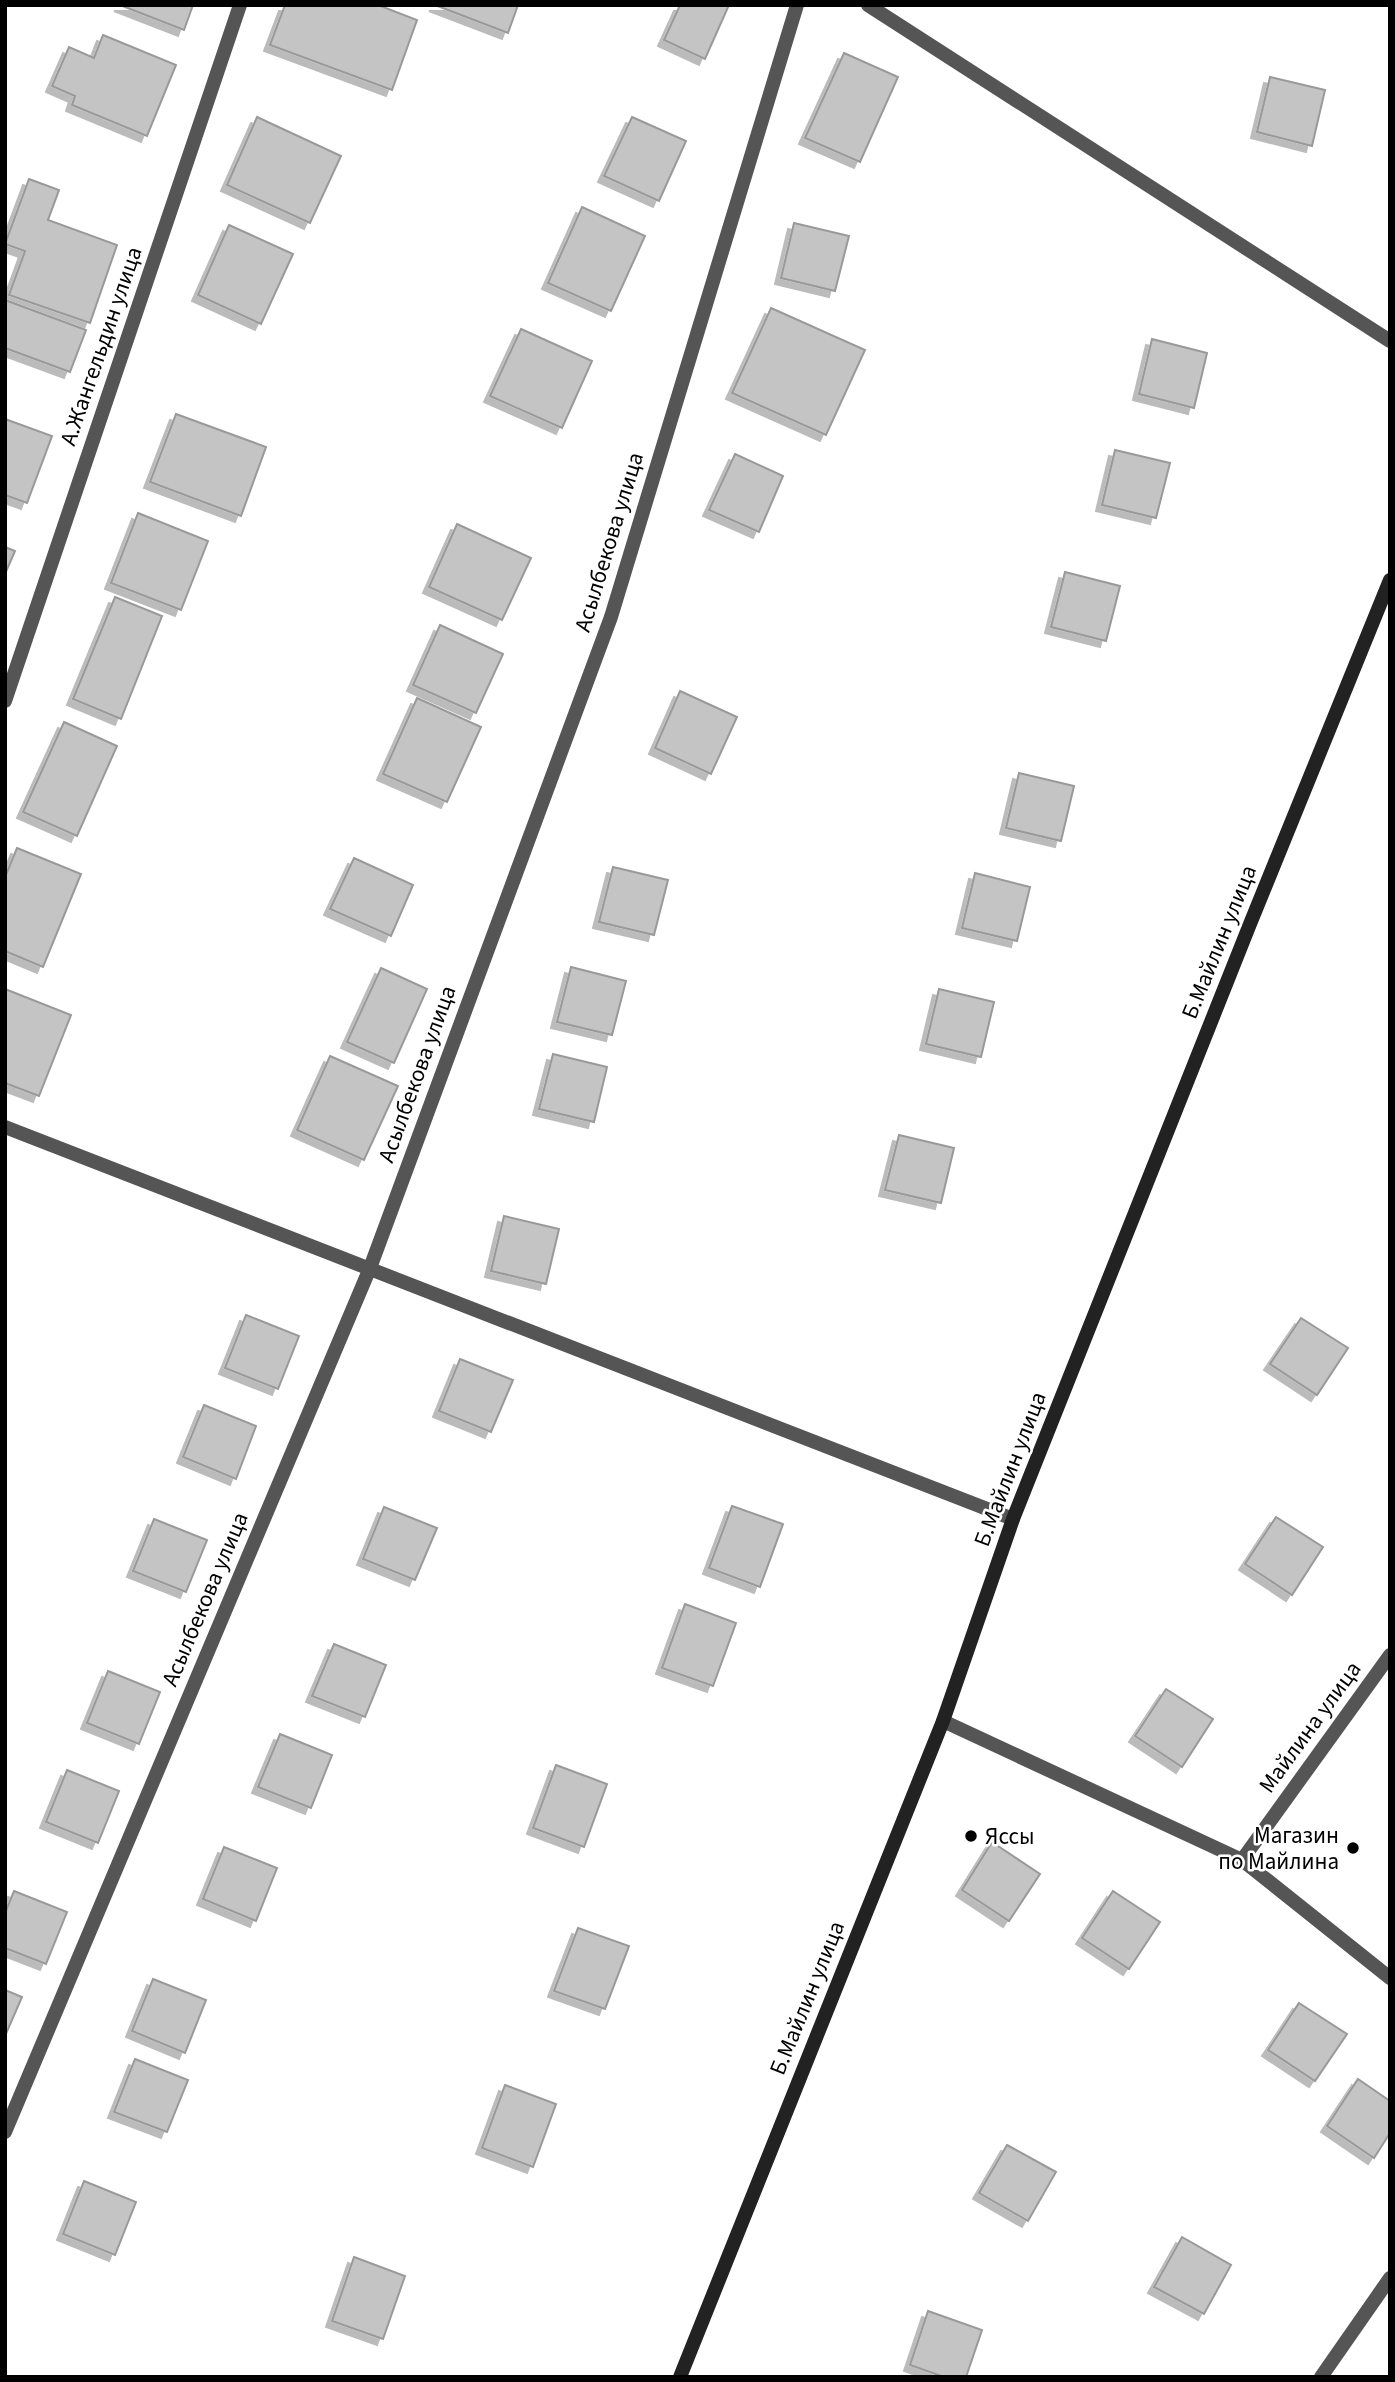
<svg xmlns="http://www.w3.org/2000/svg" width="1395" height="2382" font-family="'Source Sans 3',sans-serif">
	<style>
		.building { fill: #c4c4c4; stroke: #999; stroke-width: 2; filter: url(#shadow) }
		.lines { fill: none; stroke-linecap: round; stroke-linejoin: round }
		.lane { stroke: #555; stroke-width: 14 }
		.street { stroke: #555; stroke-width: 14 }
		.secondary { stroke: #222; stroke-width: 14 }
		.poi-dot { fill: #000; stroke: #fff; stroke-width: 2.5 }
		.labels { text-anchor: middle; dominant-baseline: central; stroke-width: 5; stroke-linejoin: round; paint-order: stroke }
		.street-label { font-size: 23px; fill: #000; stroke: #fff }
		.poi-label { font-size: 23px; fill: #000; stroke: #fff; text-anchor: end }
	</style>
	<defs>
		<filter id="shadow"><feDropShadow dx="-6" dy="6" stdDeviation="0" flood-color="#0004"/></filter>
	</defs>
	<rect width="100%" height="100%" fill="#fff"/>
	<g class="building">
		<path d="M 120,5 L 193,5 L 184,30 Z"/>
		<path d="M 285,5 L 378,5 L 417,20 L 392,90 L 270,45 Z"/>
		<path d="M 435,5 L 518,5 L 508,33 Z"/>
		<path d="M 680,5 L 729,5 L 705,59 L 664,40 Z"/>
		<path d="M 103,35 L 176,65 L 147,136 L 72,105 L 75,96 L 52,86 L 69,47 L 94,58 Z"/>
		<path d="M 844,53 L 898,77 L 860,162 L 805,138 Z"/>
		<path d="M 1270,77 L 1325,90 L 1312,146 L 1257,132 Z"/>
		<path d="M 257,117 L 341,156 L 310,223 L 227,185 Z"/>
		<path d="M 632,117 L 686,141 L 659,201 L 604,176 Z"/>
		<path d="M 29,179 L 59,190 L 48,220 L 117,245 L 90,323 L 9,295 L 25,251 L 5,244 Z"/>
		<path d="M 582,207 L 645,236 L 611,311 L 548,283 Z"/>
		<path d="M 794,223 L 849,236 L 835,291 L 781,278 Z"/>
		<path d="M 229,225 L 293,254 L 261,324 L 198,295 Z"/>
		<path d="M 5,300 L 86,330 L 70,372 L 5,348 Z"/>
		<path d="M 771,308 L 865,350 L 826,435 L 732,393 Z"/>
		<path d="M 521,329 L 592,361 L 562,428 L 490,396 Z"/>
		<path d="M 1152,339 L 1207,353 L 1194,408 L 1139,394 Z"/>
		<path d="M 176,414 L 266,447 L 241,516 L 150,482 Z"/>
		<path d="M 5,419 L 52,436 L 27,503 L 5,495 Z"/>
		<path d="M 1115,450 L 1170,463 L 1156,518 L 1102,505 Z"/>
		<path d="M 735,454 L 783,476 L 759,532 L 709,510 Z"/>
		<path d="M 138,513 L 208,541 L 181,610 L 111,583 Z"/>
		<path d="M 457,524 L 531,558 L 502,620 L 429,587 Z"/>
		<path d="M 5,547 L 15,551 L 5,574 Z"/>
		<path d="M 1065,572 L 1120,586 L 1106,641 L 1051,627 Z"/>
		<path d="M 115,597 L 162,616 L 121,719 L 73,699 Z"/>
		<path d="M 440,625 L 503,654 L 476,713 L 413,685 Z"/>
		<path d="M 680,691 L 737,717 L 711,774 L 655,748 Z"/>
		<path d="M 417,698 L 481,727 L 447,802 L 383,774 Z"/>
		<path d="M 64,722 L 117,746 L 77,836 L 23,812 Z"/>
		<path d="M 1019,773 L 1074,786 L 1061,841 L 1006,828 Z"/>
		<path d="M 17,848 L 81,874 L 43,967 L 5,951 L 5,877 Z"/>
		<path d="M 354,858 L 413,885 L 391,936 L 330,909 Z"/>
		<path d="M 613,867 L 668,880 L 654,935 L 599,922 Z"/>
		<path d="M 975,873 L 1030,887 L 1017,941 L 962,928 Z"/>
		<path d="M 571,967 L 626,981 L 612,1035 L 557,1022 Z"/>
		<path d="M 381,968 L 427,989 L 394,1063 L 347,1042 Z"/>
		<path d="M 5,989 L 71,1015 L 39,1096 L 5,1083 Z"/>
		<path d="M 939,989 L 994,1002 L 981,1057 L 926,1044 Z"/>
		<path d="M 553,1054 L 607,1067 L 594,1122 L 539,1109 Z"/>
		<path d="M 330,1056 L 398,1086 L 364,1160 L 297,1130 Z"/>
		<path d="M 899,1135 L 954,1148 L 941,1203 L 885,1190 Z"/>
		<path d="M 504,1216 L 559,1229 L 546,1284 L 491,1271 Z"/>
		<path d="M 246,1315 L 299,1336 L 278,1389 L 225,1368 Z"/>
		<path d="M 1301,1318 L 1348,1348 L 1317,1395 L 1270,1364 Z"/>
		<path d="M 460,1359 L 513,1380 L 491,1432 L 439,1411 Z"/>
		<path d="M 204,1405 L 256,1426 L 236,1479 L 183,1457 Z"/>
		<path d="M 732,1506 L 783,1524 L 760,1587 L 709,1568 Z"/>
		<path d="M 384,1507 L 437,1528 L 415,1580 L 363,1559 Z"/>
		<path d="M 1276,1517 L 1323,1547 L 1292,1595 L 1245,1564 Z"/>
		<path d="M 154,1519 L 207,1540 L 186,1592 L 133,1571 Z"/>
		<path d="M 685,1604 L 736,1623 L 713,1686 L 662,1668 Z"/>
		<path d="M 334,1644 L 386,1665 L 365,1717 L 312,1696 Z"/>
		<path d="M 108,1671 L 160,1692 L 139,1744 L 87,1723 Z"/>
		<path d="M 1166,1689 L 1213,1719 L 1182,1767 L 1135,1736 Z"/>
		<path d="M 280,1734 L 332,1755 L 311,1808 L 258,1787 Z"/>
		<path d="M 556,1765 L 607,1784 L 584,1847 L 533,1828 Z"/>
		<path d="M 67,1770 L 119,1791 L 98,1843 L 46,1822 Z"/>
		<path d="M 992,1842 L 1040,1874 L 1009,1921 L 962,1890 Z"/>
		<path d="M 224,1847 L 277,1868 L 256,1921 L 203,1899 Z"/>
		<path d="M 14,1891 L 67,1912 L 46,1964 L 5,1948 L 5,1913 Z"/>
		<path d="M 1113,1891 L 1160,1922 L 1129,1969 L 1082,1938 Z"/>
		<path d="M 578,1928 L 629,1946 L 605,2009 L 554,1991 Z"/>
		<path d="M 153,1979 L 206,2000 L 185,2053 L 132,2031 Z"/>
		<path d="M 5,1990 L 22,1997 L 5,2036 Z"/>
		<path d="M 1299,2003 L 1347,2034 L 1315,2081 L 1268,2050 Z"/>
		<path d="M 135,2059 L 188,2080 L 167,2132 L 114,2112 Z"/>
		<path d="M 1358,2079 L 1390,2101 L 1390,2133 L 1374,2158 L 1327,2126 Z"/>
		<path d="M 505,2085 L 556,2104 L 533,2167 L 482,2148 Z"/>
		<path d="M 1007,2145 L 1056,2172 L 1028,2221 L 979,2193 Z"/>
		<path d="M 84,2181 L 136,2202 L 115,2255 L 63,2234 Z"/>
		<path d="M 1182,2237 L 1231,2265 L 1204,2314 L 1154,2287 Z"/>
		<path d="M 354,2257 L 405,2276 L 383,2339 L 332,2321 Z"/>
		<path d="M 928,2311 L 982,2330 L 966,2377 L 944,2377 L 910,2365 Z"/>
	</g>
	<g class="lines">
		<path class="lane" d="M 868,5 L 1390,341"/>
		<g class="street">
			<path d="M 5,701 L 240,5"/>
			<path d="M 5,1127 L 1013,1519"/>
			<path d="M 943,1721 L 1242,1860 L 1390,1978"/>
			<path d="M 1242,1860 L 1390,1655"/>
			<path d="M 5,2132 L 370,1268 L 611,617 L 797,5"/>
			<path d="M 1321,2377 L 1390,2278"/>
		</g>
		<path class="secondary" d="M 680,2377 L 943,1721 L 1013,1519 L 1250,924 L 1390,580"/>
	</g>
	<g class="poi-dot">
		<circle cx="971" cy="1836" r="7"/>
		<circle cx="1353" cy="1848" r="7"/>
	</g>
	<g class="labels">
		<g class="street-label">
			<text transform="translate(101 346) rotate(-71)">А.Жангельдин улица</text>
			<text transform="translate(609 542) rotate(-73)">Асылбекова улица</text>
			<text transform="translate(1219 942) rotate(-68)">Б.Майлин улица</text>
			<text transform="translate(417 1074) rotate(-70)">Асылбекова улица</text>
			<text transform="translate(1010 1469) rotate(-69)">Б.Майлин улица</text>
			<text transform="translate(205 1599) rotate(-67)">Асылбекова улица</text>
			<text transform="translate(1310 1727) rotate(-54)">Майлина улица</text>
			<text transform="translate(807 1998) rotate(-68)">Б.Майлин улица</text>
		</g>
		<g class="poi-label">
			<text x="1339" y="1835">Магазин<tspan x="1339" dy="26">по Майлина</tspan></text>
			<text x="985" y="1836" text-anchor="start">Яссы</text>
		</g>
	</g>
	<rect width="1395" height="2382" fill="none" stroke="#000000" stroke-width="14"/>
</svg>
